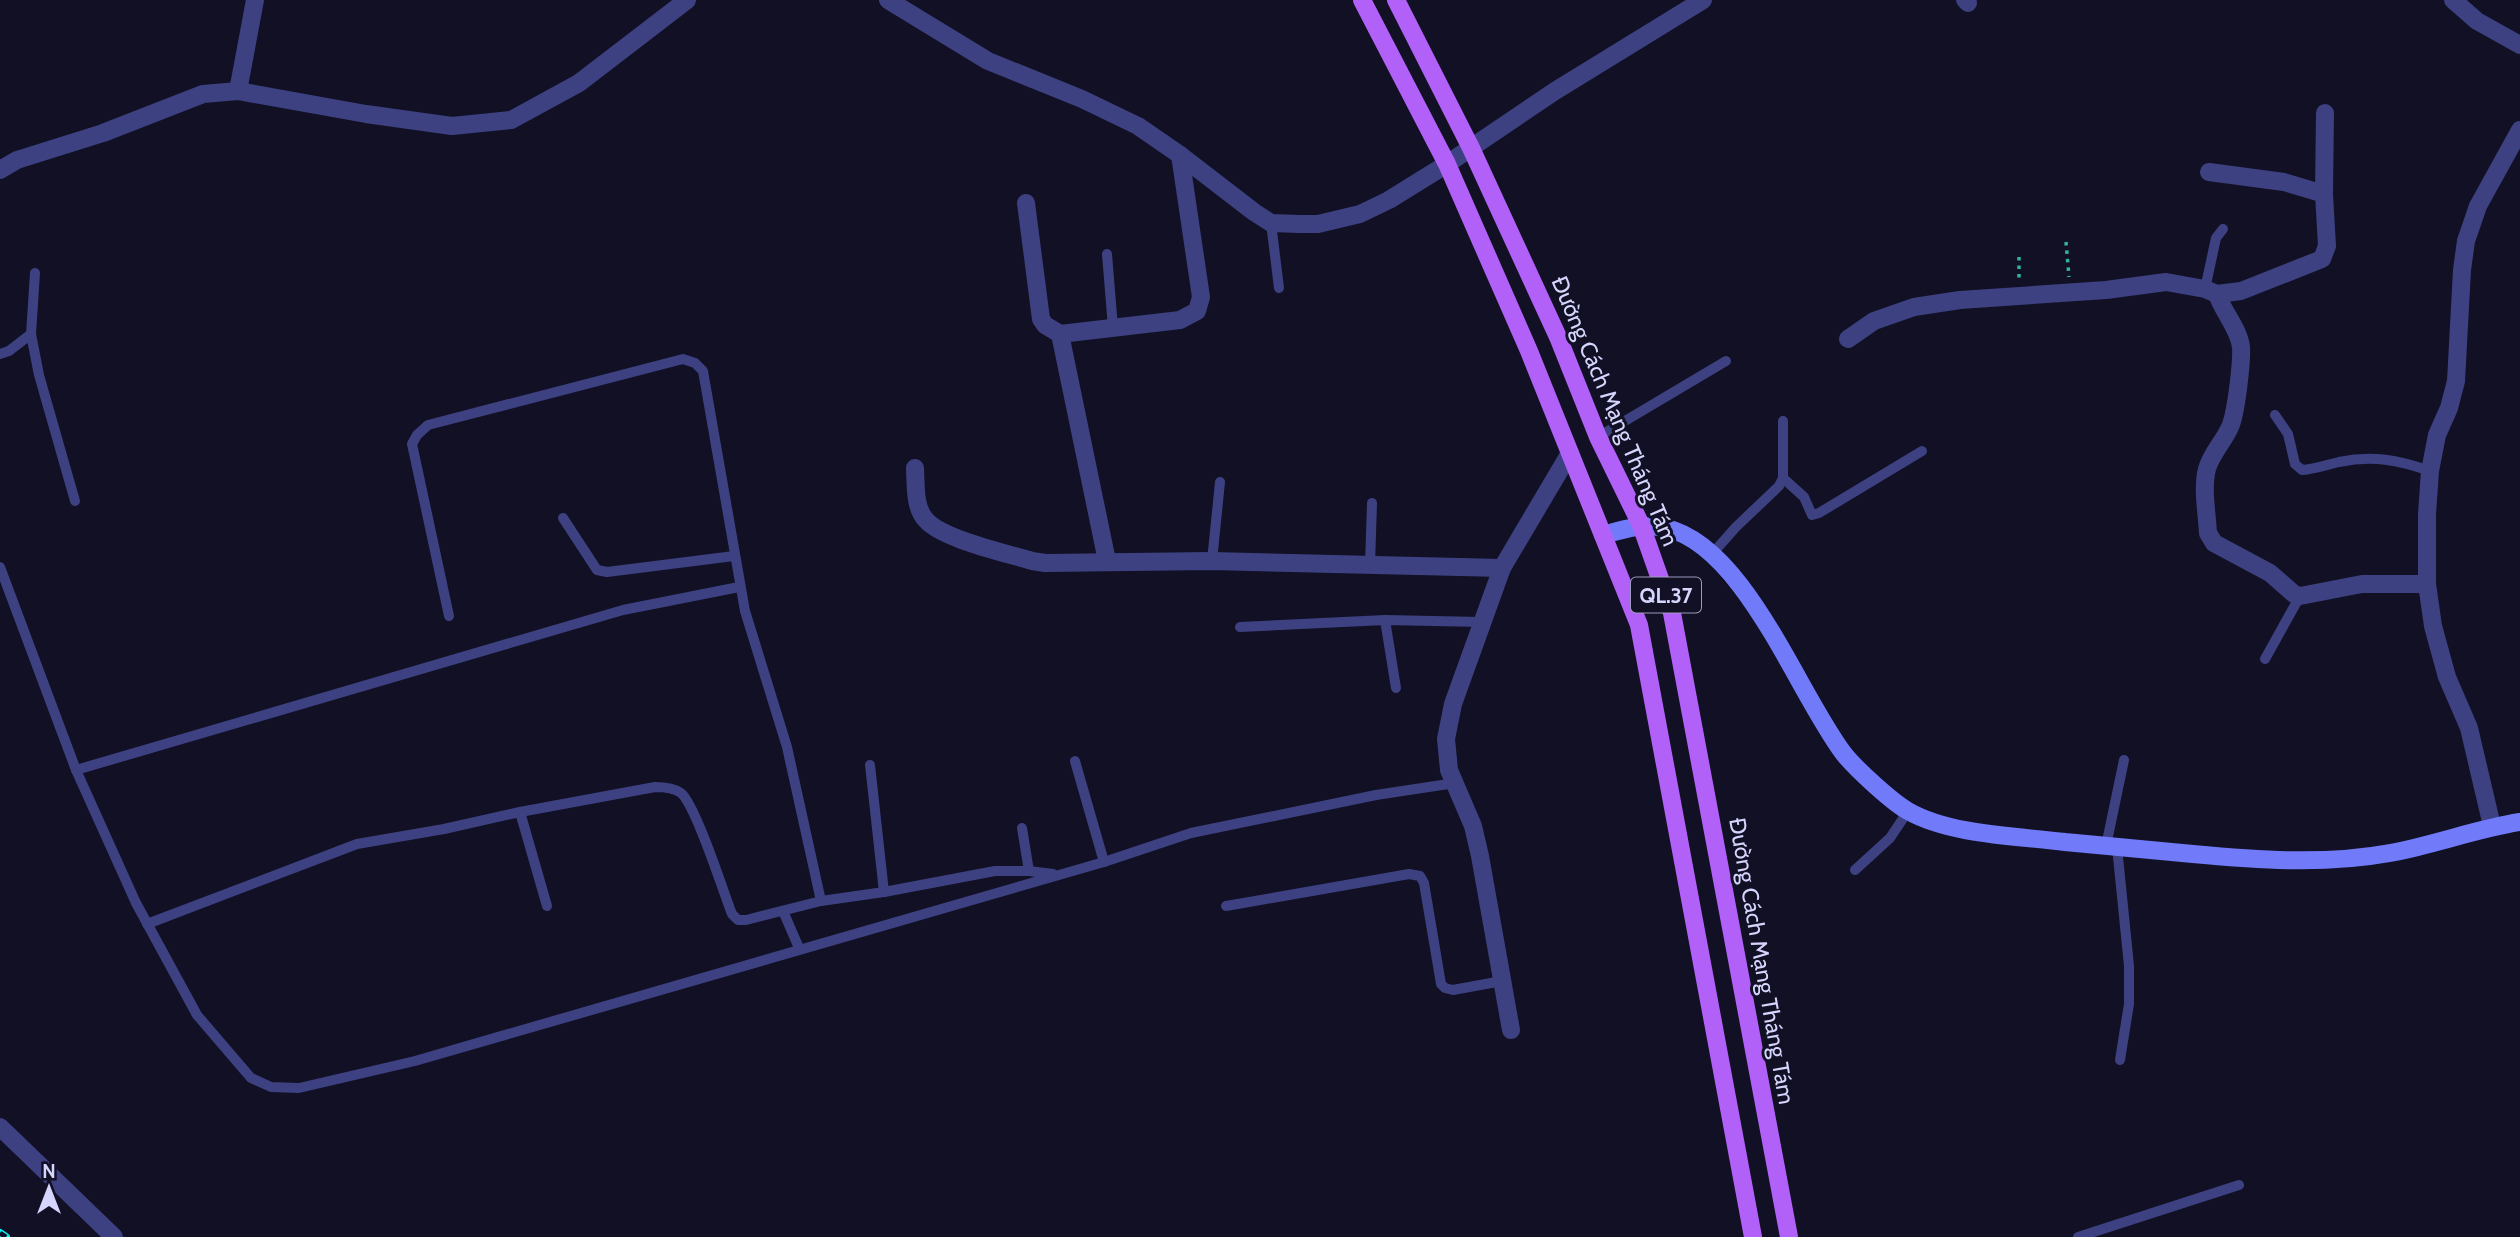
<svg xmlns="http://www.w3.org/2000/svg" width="2520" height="1237" font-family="Cabin,sans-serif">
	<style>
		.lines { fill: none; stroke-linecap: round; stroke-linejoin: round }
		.path { stroke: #35b29f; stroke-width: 3.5; stroke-dasharray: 3.5 5; stroke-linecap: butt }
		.lane { stroke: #3d4181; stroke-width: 10 }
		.street { stroke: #3d4181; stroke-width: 18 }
		.secondary { stroke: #717af9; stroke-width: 18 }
		.primary { stroke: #b261f8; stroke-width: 18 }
		.rail-casing { stroke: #0bf1f3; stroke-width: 8 }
		.rail { stroke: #111024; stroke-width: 5; stroke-dasharray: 16; stroke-linecap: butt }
		.labels { text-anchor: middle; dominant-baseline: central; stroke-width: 6; stroke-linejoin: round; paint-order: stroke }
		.shield { fill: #111024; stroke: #9b9abc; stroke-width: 2 }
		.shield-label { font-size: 21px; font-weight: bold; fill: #d6d5fd }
		.street-label { font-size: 23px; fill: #d6d5fd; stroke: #111024 }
	</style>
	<rect width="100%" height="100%" fill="#111024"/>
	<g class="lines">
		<g class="path">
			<path d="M 2066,242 L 2069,277"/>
			<path d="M 2019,257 L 2019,280"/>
		</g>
		<g class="lane">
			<path d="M 1271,223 L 1279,288"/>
			<path d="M 1107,254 L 1113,328"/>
			<path d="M 2205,289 L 2216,238 L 2223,229"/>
			<path d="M 31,334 L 39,375 L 75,501"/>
			<path d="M 0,354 L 9,351 L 31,334 L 35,273"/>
			<path d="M 2275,415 L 2288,434 L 2295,464 L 2302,470 C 2315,469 2326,465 2339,462 C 2373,455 2398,460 2430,471"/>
			<path d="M 1598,437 L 1726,361"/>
			<path d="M 1783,478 L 1804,497 L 1812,515 L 1819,513 L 1922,451"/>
			<path d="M 563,518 L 597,570 L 607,572 L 734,556"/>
			<path d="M 1712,554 L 1736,527 L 1779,486 L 1783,478 L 1783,421"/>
			<path d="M 1212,561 L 1220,482"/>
			<path d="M 1370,565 L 1372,503"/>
			<path d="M 0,567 L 76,770 L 136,903 L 197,1015 L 251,1078 L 271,1087 L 299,1088 L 415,1061 L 1104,862 L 1191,833 L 1376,795 L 1455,783"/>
			<path d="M 449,616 L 412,444 L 417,435 L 428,425 L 683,359 L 695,363 L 703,371 L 745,611 L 787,747 L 821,901"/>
			<path d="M 1385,620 L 1396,688"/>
			<path d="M 1240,627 L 1385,620 L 1482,622"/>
			<path d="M 2265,659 L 2300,596"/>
			<path d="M 1075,761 L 1104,862"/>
			<path d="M 870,765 L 884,892"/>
			<path d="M 76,770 L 623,610 L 739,587"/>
			<path d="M 520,812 L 547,906"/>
			<path d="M 1022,828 L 1029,871"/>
			<path d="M 2106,846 L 2124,760"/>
			<path d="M 2117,847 L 2129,966 L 2129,1004 L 2120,1060"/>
			<path d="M 1855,870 L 1890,838 L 1908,811"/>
			<path d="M 1226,906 L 1409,874 L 1420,876 L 1424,883 L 1441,984 L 1445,988 L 1453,990 L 1502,981"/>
			<path d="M 783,911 L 799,948"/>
			<path d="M 147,924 L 357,844 L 444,829 L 520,812 L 655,787 C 663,787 674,788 681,793 C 696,806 723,891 732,914 L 738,920 L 746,920 L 821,901 L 884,892 L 995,871 L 1029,871 L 1053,874"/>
			<path d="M 2078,1237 L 2239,1185"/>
		</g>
		<g class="street">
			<path d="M 888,0 L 988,61 L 1082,99 L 1138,126 L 1180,155 L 1254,212 L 1271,223 L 1300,224 L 1318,224 L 1360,214 L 1389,200 L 1447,164 L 1555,91 L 1703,0"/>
			<path d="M 1965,0 L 1968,3"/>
			<path d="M 2453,0 L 2477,21 L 2520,45"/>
			<path d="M 238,91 L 255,0"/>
			<path d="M 0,170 L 17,160 L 103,133 L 203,94 L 238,91 L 366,114 L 452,126 L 511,120 L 579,83 L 687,0"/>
			<path d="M 2209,172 L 2284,182 L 2324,194"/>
			<path d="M 1026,203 L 1041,319 L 1045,325 L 1060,334 L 1180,320 L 1197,311 L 1201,297 L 1180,155"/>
			<path d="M 2217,294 C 2223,312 2239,329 2241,347 C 2242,362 2236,414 2230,427 C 2224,441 2211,454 2207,469 C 2202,488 2207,513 2208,533 L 2214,543 L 2270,573 L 2294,594 L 2300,596 L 2362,584 L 2427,584"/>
			<path d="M 1060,334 L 1107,561"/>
			<path d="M 1848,339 L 1874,321 L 1914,307 L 1960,300 L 2106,290 L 2166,282 L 2205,289 L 2217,294 L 2241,291 L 2322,259 L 2327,246 L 2324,194 L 2325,113"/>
			<path d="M 915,468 C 916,484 914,508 926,520 C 942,539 1006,553 1032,561 L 1045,563 L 1212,561 L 1502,568"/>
			<path d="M 2492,826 L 2469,728 L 2447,677 L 2433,626 L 2427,584 L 2427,514 L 2430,471 L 2437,435 L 2449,408 L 2456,381 L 2462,270 L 2466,241 L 2478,206 L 2520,130"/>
			<path d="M 1511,1030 L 1480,856 L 1473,826 L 1449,770 L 1446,739 L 1453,704 L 1502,568 L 1570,453"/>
			<path d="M 0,1127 L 114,1237"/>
		</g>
		<path class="secondary" d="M 1603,535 C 1625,529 1643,523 1666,528 C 1745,546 1798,694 1844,754 C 1856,769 1892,802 1908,811 C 1950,835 2017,836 2065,842 C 2107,846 2150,850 2193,854 C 2258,860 2325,865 2390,853 C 2434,845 2476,829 2520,822"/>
		<g class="primary">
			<path d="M 1362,0 L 1447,164 L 1529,351 L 1639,625 L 1753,1237"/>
			<path d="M 1396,0 L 1471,148 L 1558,337 L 1598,437 L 1641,525 L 1672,613 L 1789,1237"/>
		</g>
		<defs>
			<path id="rail" d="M 0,1233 L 6,1237"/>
		</defs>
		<use href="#rail" class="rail-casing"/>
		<use href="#rail" class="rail"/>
	</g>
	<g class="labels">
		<rect class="shield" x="1631" y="577.5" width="70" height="35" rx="5"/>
		<g class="shield-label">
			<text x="1666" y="595">QL.37</text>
		</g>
		<g class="street-label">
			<text transform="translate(1615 411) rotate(67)">Đường Cách Mạng Tháng Tám</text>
			<text transform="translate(1762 961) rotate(80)">Đường Cách Mạng Tháng Tám</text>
		</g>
	</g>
	<g transform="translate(49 1188)" stroke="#111024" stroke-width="5" paint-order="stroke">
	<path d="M0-5L12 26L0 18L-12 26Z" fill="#d6d5fd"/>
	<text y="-10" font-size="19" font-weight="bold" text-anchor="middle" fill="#d6d5fd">N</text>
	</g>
</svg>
